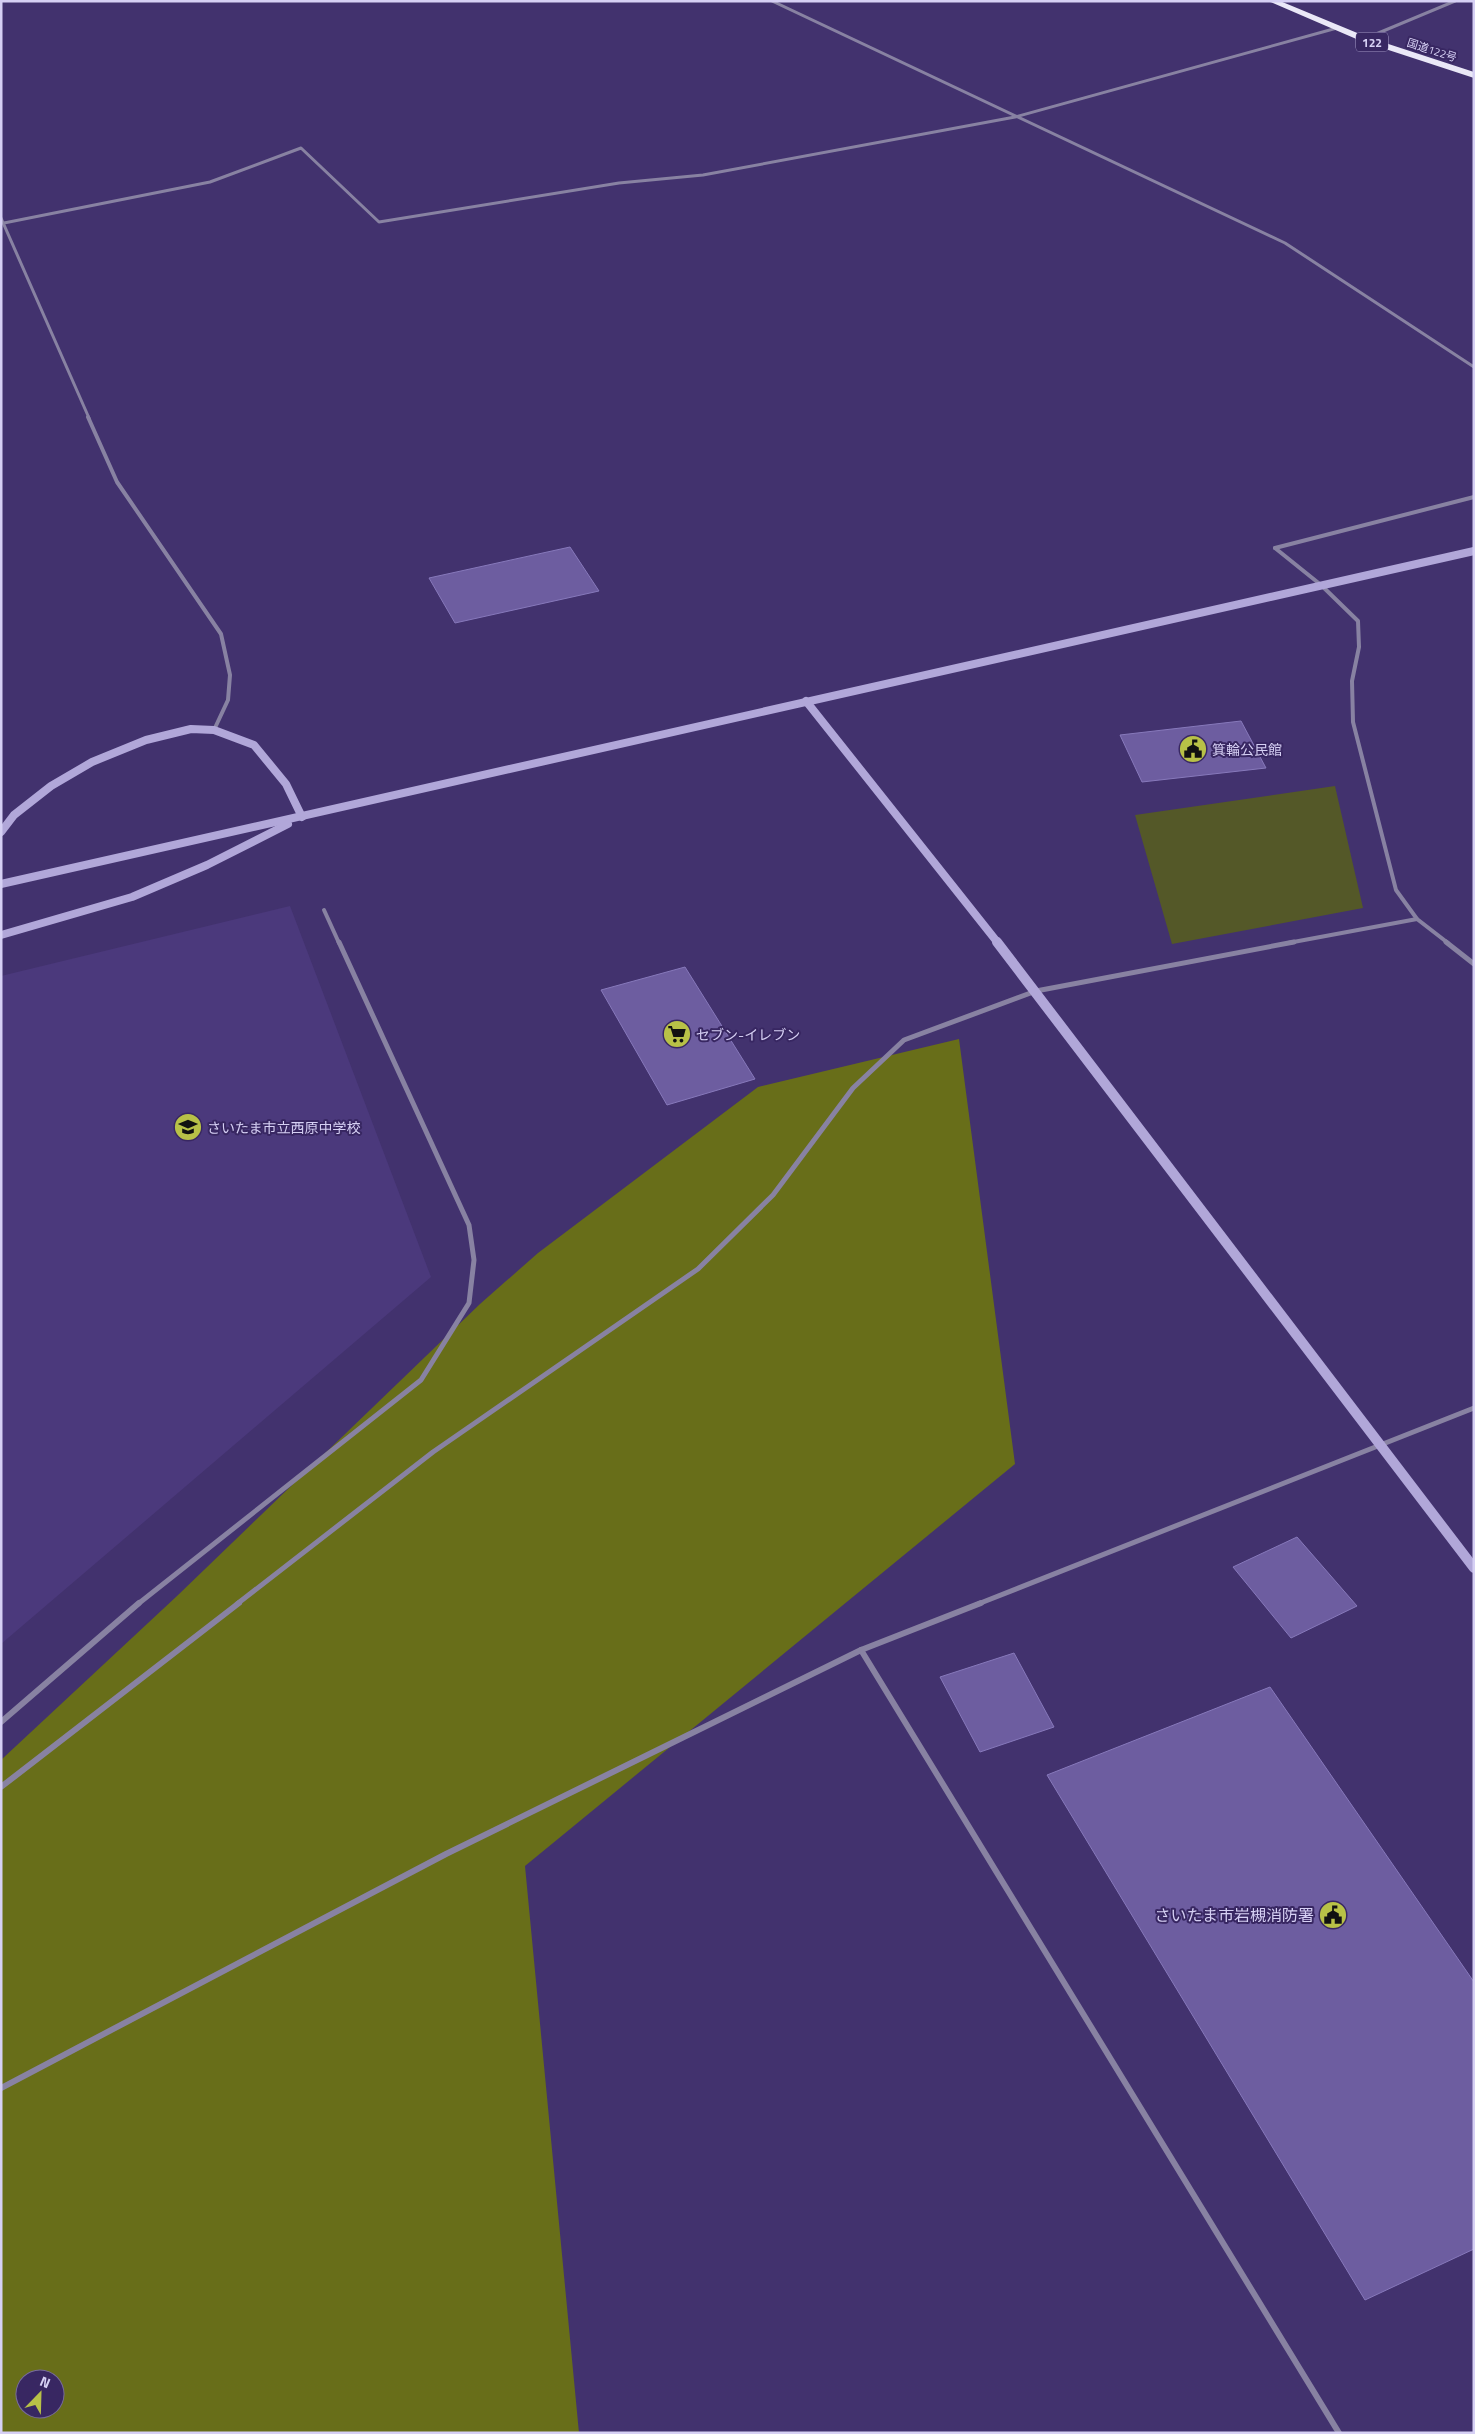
<svg xmlns="http://www.w3.org/2000/svg" width="1475" height="2434" font-family="'Titillium Web','Noto Sans JP',sans-serif">
	<style>
		.built { fill: #4b397c }
		.green { fill: #545828 }
		.forest { fill: #686e19; fill-rule: evenodd }
		.building { fill: #6d5da0; stroke: #8779bb }
		.lines { fill: none; stroke-linecap: round; stroke-linejoin: round }
		.street-far3 { stroke: #8882a2; stroke-width: 3 }
		.street-far2 { stroke: #8882a2; stroke-width: 4 }
		.street-far1 { stroke: #8882a2; stroke-width: 5 }
		.street { stroke: #8882a2; stroke-width: 6 }
		.secondary-far1 { stroke: #b1a7d9; stroke-width: 8 }
		.secondary { stroke: #b1a7d9; stroke-width: 10 }
		.highway { fill: #eae8f7; fill-rule: evenodd }
		.labels { text-anchor: middle; dominant-baseline: central; stroke-width: 4; stroke-linejoin: round; paint-order: stroke }
		.far-street-label { font-size: 11px; fill: #d6d0f4; stroke: #382762 }
		.shield { fill: #382762; stroke: #a79dc8; stroke-width: 1 }
		.shield-label { font-size: 12px; font-weight: bold; fill: #d6d0f4 }
		.poi-label { font-size: 14px; fill: #d6d0f4; stroke: #382762; text-anchor: start }
		.near-poi-label { font-size: 16px; fill: #d6d0f4; stroke: #382762; text-anchor: end }
	</style>
	<rect width="100%" height="100%" fill="#42326e"/>
	<path class="built" d="M 290,906 L 431,1277 L 1,1644 L 1,976 Z"/>
	<path class="green" d="M 1335,786 L 1363,908 L 1172,944 L 1135,815 Z"/>
	<path class="forest" d="M 959,1039 L 1015,1464 L 525,1866 L 579,2433 L 1,2433 L 1,1760 L 177,1596 L 480,1304 L 538,1253 L 758,1087 ZM 25,2379 L 55,2379 L 55,2409 L 25,2409 Z"/>
	<g class="building">
		<path d="M 570,547 L 599,591 L 455,623 L 429,578 Z"/>
		<path d="M 1241,721 L 1266,768 L 1142,782 L 1120,735 Z"/>
		<path d="M 685,967 L 755,1079 L 667,1105 L 601,990 Z"/>
		<path d="M 1297,1537 L 1357,1606 L 1291,1638 L 1233,1567 Z"/>
		<path d="M 1014,1653 L 1054,1727 L 980,1752 L 940,1677 Z"/>
		<path d="M 1270,1687 L 1474,1982 L 1474,2249 L 1365,2300 L 1047,1775 Z"/>
	</g>
	<g class="lines">
		<g class="street-far3">
			<path d="M 772,1 L 1285,243 L 1474,367"/>
			<path d="M 1364,39 L 1455,1"/>
			<path d="M 1,218 L 89,418"/>
			<path d="M 4,223 L 210,182 L 301,148 L 379,222 L 619,183 L 703,175 L 1015,117 L 1337,28"/>
		</g>
		<g class="street-far2">
			<path d="M 88,417 L 117,482 L 221,634 L 230,675 L 228,700 L 214,730"/>
			<path d="M 1275,548 L 1321,585 L 1358,621 L 1359,647 L 1352,681 L 1353,722 L 1396,890 L 1417,919 L 1448,943"/>
			<path d="M 1275,548 L 1474,497"/>
			<path d="M 324,910 L 339,943"/>
			<path d="M 1288,943 L 1417,919"/>
		</g>
		<g class="street-far1">
			<path d="M 1446,942 L 1474,964"/>
			<path d="M 138,1604 L 421,1380 L 469,1303 L 474,1260 L 469,1225 L 339,942"/>
			<path d="M 237,1604 L 433,1452 L 698,1269 L 773,1195 L 853,1088 L 904,1040 L 1036,991 L 1294,942"/>
			<path d="M 978,1604 L 1474,1408"/>
		</g>
		<g class="street">
			<path d="M 861,1650 L 1339,2433"/>
			<path d="M 1,1722 L 139,1603"/>
			<path d="M 1,1787 L 239,1603"/>
			<path d="M 1,2088 L 446,1854 L 861,1650 L 981,1603"/>
		</g>
		<g class="secondary-far1">
			<path d="M 806,701 L 998,943"/>
			<path d="M 1,832 L 14,815 L 51,786 L 92,762 L 146,740 L 191,729 L 214,730 L 254,745 L 286,784 L 302,817"/>
			<path d="M 1,884 L 1474,551"/>
			<path d="M 1,935 L 132,897 L 207,865 L 288,824"/>
		</g>
		<path class="secondary" d="M 997,942 L 1474,1568"/>
		<path class="highway" d="M 1268,1 L 1280,1 L 1367,37 L 1474,72 L 1474,78 L 1361,41 Z"/>
	</g>
	<defs>
		<symbol id="civic-disc" viewBox="-11 -11 22 22"><circle r="9.5" fill="#b8c147" stroke="#382762"/><path d="M-.6-6.5H3V-4.5H.6V-3L4-1V1h2V6H-6V1h2V-1L-.6-3ZM-1.2 2.5V6h2.4V2.5Z" fill="#111"/></symbol>
		<symbol id="supermarket-disc" viewBox="-11 -11 22 22"><circle r="9.5" fill="#b8c147" stroke="#382762"/><path d="M-6-5.5h2.5l.6 2H6L4.5 2H-2.5L-4.4-4H-6ZM-1.5 3.2a1.3 1.3 0 1 0 .1 0ZM3 3.2a1.3 1.3 0 1 0 .1 0Z" fill="#111"/></symbol>
		<symbol id="school-disc" viewBox="-11 -11 22 22"><circle r="9.5" fill="#b8c147" stroke="#382762"/><path d="M0-5L7-2L0 1L-7-2ZM-4 1L0 2.5L4 1V4Q0 6-4 4Z" fill="#111"/></symbol>
	</defs>
	<g fill-rule="evenodd">
		<use href="#civic-disc" x="1177" y="733" width="32" height="32"/>
		<use href="#supermarket-disc" x="661" y="1018" width="32" height="32"/>
		<use href="#school-disc" x="172" y="1111" width="32" height="32"/>
		<use href="#civic-disc" x="1317" y="1899" width="32" height="32"/>
	</g>
	<g class="labels">
		<g class="far-street-label">
			<text transform="translate(1432 50) rotate(18)">国道122号</text>
		</g>
		<rect class="shield" x="1356" y="32.5" width="32" height="19" rx="4"/>
		<g class="shield-label">
			<text x="1372" y="42">122</text>
		</g>
		<g class="poi-label">
			<text x="1212" y="749">箕輪公民館</text>
			<text x="696" y="1034">セブン-イレブン</text>
			<text x="207" y="1127">さいたま市立西原中学校</text>
		</g>
		<g class="near-poi-label">
			<text x="1314" y="1915">さいたま市岩槻消防署</text>
		</g>
	</g>
	<rect width="1475" height="2434" fill="none" stroke="#d6d0f4" stroke-width="5"/>
	<g transform="translate(40 2394) rotate(23)"><circle r="24" fill="#382762" stroke="#776b9c"/>
	<path d="M0-4L9 19L0 12L-9 19Z" fill="#b8c147"/>
	<text y="-8" font-size="14" font-weight="bold" text-anchor="middle" fill="#d6d0f4">N</text>
	</g>
</svg>
